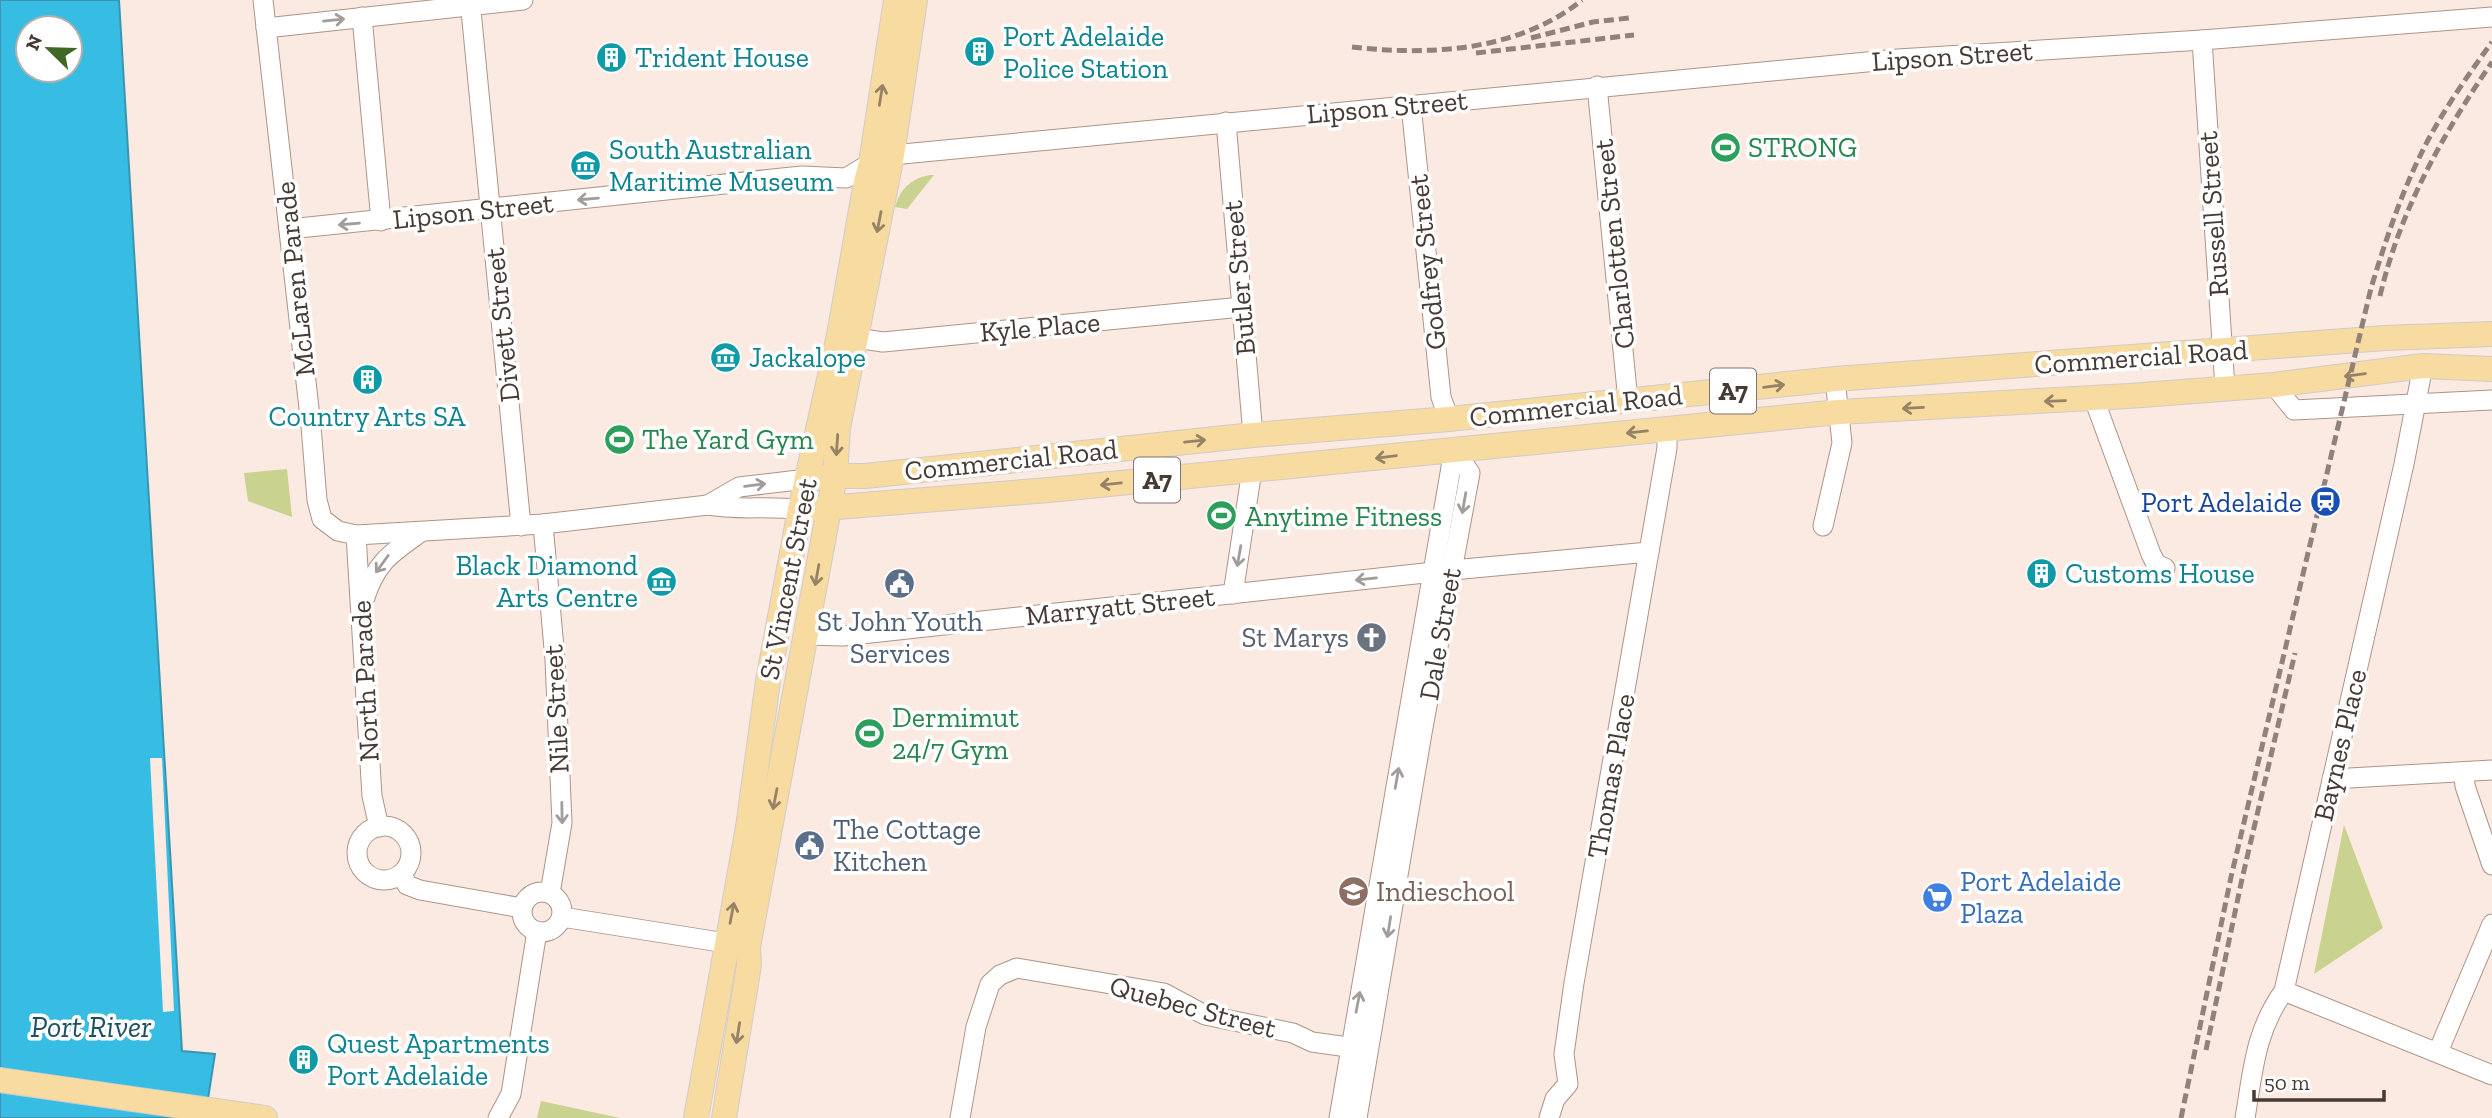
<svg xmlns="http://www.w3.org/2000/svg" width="2492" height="1118" font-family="'Zilla Slab',serif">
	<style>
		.green { fill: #c9d28f }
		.water { fill: #37bce4; stroke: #3c95b0; stroke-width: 2; fill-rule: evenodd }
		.pier { fill: #fbeae2 }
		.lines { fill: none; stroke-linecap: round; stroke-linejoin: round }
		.minor-casing { stroke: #ae9487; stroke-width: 21 }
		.major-casing { stroke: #cfccca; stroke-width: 26 }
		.minor { stroke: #fff; stroke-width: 19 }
		.major { stroke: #f7dba0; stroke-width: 24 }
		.rail { stroke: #8f817b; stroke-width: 5; stroke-dasharray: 10 5; stroke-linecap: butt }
		.oneway { stroke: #a29c9a }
		.oneway2 { stroke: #968265 }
		.labels { text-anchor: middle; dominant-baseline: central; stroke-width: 7; stroke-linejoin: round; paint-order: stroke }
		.shield { fill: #fff; stroke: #7e7572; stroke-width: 2 }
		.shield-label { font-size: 26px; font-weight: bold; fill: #463a35 }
		.culture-label { font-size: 28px; fill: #0d838f; stroke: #fff; text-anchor: start }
		.street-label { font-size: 28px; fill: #463a35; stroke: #fff }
		.leisure-label { font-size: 28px; fill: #27864d; stroke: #fff; text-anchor: start }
		.transit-label { font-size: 28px; fill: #164399; stroke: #fff; text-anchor: end }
		.service-label { font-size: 28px; fill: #4e5e75; stroke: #fff }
		.worship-label { font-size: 28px; fill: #5b616d; stroke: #fff; text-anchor: end }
		.shop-label { font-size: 28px; fill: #366cbe; stroke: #fff; text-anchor: start }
		.education-label { font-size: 28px; fill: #785e54; stroke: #fff; text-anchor: start }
		.water-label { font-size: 30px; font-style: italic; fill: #1c5162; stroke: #fff }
	</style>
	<rect width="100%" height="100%" fill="#fbeae2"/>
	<g class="green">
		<path d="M 930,175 L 934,175 L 907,209 L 895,207 C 900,189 911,178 930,175 Z"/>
		<path d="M 287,469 L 292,517 L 248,501 L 244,473 Z"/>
		<path d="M 2344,825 L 2383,928 L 2314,974 Z"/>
		<path d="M 541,1101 L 620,1118 L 537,1118 Z"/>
	</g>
	<path class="water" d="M 0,0 L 119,0 L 182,1051 L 215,1054 L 205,1118 L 0,1118 ZM 28,28 L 70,28 L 70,70 L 28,70 Z"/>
	<path class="pier" d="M 150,758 L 162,758 L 174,1011 L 163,1012 Z"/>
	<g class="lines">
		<defs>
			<g id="minor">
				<path d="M 263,0 L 311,426 L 317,500 L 322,519 L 338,531 L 356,535 L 543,524 L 708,505 C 738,511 769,505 800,510"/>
				<path d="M 470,0 L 521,526"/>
				<path d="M 362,17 L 381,221"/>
				<path d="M 266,28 L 523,0"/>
				<path d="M 2202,40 L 2225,388"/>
				<path d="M 1597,86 L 1628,401"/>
				<path d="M 1411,105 L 1441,397 L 1449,419"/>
				<path d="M 1226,122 L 1253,435"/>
				<path d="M 289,229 L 802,176 L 846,178 L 871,163 L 892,155 L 1898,59 L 2202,40 L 2492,17"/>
				<path d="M 843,336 L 883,342 L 1242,307"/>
				<path d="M 2274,385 L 2294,410 L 2492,400"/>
				<path d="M 2094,399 L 2151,554 L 2156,564 L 2165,568"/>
				<path d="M 708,505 L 739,487 L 807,479"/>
				<path d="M 543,524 L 555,660 L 562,823 L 550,893"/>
				<path d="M 1823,526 L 1842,443 L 1835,379"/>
				<path d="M 356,535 L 372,796 L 379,827"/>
				<path d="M 1452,570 L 1649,552"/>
				<path d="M 1233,594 L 1252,470"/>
				<path d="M 364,600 C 376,562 390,554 421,532"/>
				<path d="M 807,635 L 843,636 L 1434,572"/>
				<path d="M 2464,773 L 2465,786 L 2492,865"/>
				<path d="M 2332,779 L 2492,770"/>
				<circle cx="384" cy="853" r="27"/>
				<path d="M 402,874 L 407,885 L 420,890 L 522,908"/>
				<circle cx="542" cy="912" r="20"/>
				<path d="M 562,917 L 726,943"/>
				<path d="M 2284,991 L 2492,1075"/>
				<path d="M 2438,1052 L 2492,924"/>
				<path d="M 498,1118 L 511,1094 L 537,931"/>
				<path d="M 960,1118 L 976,1027 L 990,984 L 1000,975 L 1017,968 L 1164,993 L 1205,1015 L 1293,1033 L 1312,1042 L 1362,1049"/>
				<path d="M 1339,1118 L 1454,450"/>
				<path d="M 1357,1118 L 1422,733 L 1470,473 L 1454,450"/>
				<path d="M 1549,1118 L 1555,1099 L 1568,1084 L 1564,1054 L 1574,983 L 1667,448 L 1667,429"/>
				<path d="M 2245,1118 C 2253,1071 2255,1031 2284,991 L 2404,464 L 2423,366"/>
			</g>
			<g id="major">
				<path d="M 807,479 L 835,476 L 865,476 L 1253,435 L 1449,419 L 1835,379 L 2385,338 L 2492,334"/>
				<path d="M 800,510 L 1049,490 L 1839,412 L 2129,396 L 2274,385 L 2423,366 L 2492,369"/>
				<path d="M 0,1080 L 265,1118"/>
				<path d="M 696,1118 L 748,827 L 768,681 L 800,510 L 839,335 L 866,182 L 871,163 L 896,0"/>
				<path d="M 724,1118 L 749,965 L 748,947 L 835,476 L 838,428 L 892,155 L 915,0"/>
			</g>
		</defs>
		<use href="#minor" class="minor-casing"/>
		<use href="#major" class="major-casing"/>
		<use href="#minor" class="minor"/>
		<use href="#major" class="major"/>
		<g class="rail">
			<path d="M 1531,38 L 1593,22 L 1629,18"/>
			<path d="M 1352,47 C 1430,56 1519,51 1582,0"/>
			<path d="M 1476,53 L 1634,35"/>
			<path d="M 2380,296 C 2400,210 2443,134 2492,62"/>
			<path d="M 2206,1050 L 2242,879 L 2295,653"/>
			<path d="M 2181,1118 L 2231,877 L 2371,288 C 2385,243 2399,199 2420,156 C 2439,116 2466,78 2492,42"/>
		</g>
	</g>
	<defs><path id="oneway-shaft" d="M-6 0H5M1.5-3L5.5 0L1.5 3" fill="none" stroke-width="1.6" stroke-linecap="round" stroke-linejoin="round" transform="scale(1.75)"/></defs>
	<g class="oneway">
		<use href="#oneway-shaft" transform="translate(334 20) rotate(-6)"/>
		<use href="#oneway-shaft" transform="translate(588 199) rotate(175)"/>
		<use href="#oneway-shaft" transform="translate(349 224) rotate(175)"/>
		<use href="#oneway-shaft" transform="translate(755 485) rotate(-8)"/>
		<use href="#oneway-shaft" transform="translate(1464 503) rotate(100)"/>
		<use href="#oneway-shaft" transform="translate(1239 556) rotate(100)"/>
		<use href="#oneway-shaft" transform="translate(382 564) rotate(126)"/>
		<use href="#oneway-shaft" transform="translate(1366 579) rotate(174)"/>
		<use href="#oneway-shaft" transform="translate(1397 778) rotate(-80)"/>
		<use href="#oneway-shaft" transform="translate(562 813) rotate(89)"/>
		<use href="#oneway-shaft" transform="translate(1389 927) rotate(99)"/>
		<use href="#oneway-shaft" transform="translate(1358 1002) rotate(-79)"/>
	</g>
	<g class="oneway2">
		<use href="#oneway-shaft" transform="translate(881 95) rotate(-81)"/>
		<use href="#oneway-shaft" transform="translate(879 222) rotate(101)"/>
		<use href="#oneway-shaft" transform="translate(2355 375) rotate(173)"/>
		<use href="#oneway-shaft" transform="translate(1774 386) rotate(-7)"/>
		<use href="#oneway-shaft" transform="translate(2055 401) rotate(178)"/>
		<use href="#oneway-shaft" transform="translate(1913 408) rotate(177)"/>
		<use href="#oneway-shaft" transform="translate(1637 432) rotate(174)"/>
		<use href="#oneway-shaft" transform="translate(1195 441) rotate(-6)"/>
		<use href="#oneway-shaft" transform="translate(837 445) rotate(94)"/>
		<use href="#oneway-shaft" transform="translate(1386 457) rotate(173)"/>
		<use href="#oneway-shaft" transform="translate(1111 484) rotate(174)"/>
		<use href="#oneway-shaft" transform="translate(817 575) rotate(100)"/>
		<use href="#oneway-shaft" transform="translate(775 799) rotate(101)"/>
		<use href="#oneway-shaft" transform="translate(732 913) rotate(-79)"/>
		<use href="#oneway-shaft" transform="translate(738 1033) rotate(99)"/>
	</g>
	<defs>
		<symbol id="building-disc" viewBox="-11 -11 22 22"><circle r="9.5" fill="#0f9aa8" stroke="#fff"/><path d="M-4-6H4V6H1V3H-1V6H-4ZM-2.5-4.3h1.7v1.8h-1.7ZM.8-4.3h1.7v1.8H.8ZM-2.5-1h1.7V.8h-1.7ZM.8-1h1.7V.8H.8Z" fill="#fff"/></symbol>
		<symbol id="stadium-disc" viewBox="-11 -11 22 22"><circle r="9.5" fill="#2e9e5b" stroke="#fff"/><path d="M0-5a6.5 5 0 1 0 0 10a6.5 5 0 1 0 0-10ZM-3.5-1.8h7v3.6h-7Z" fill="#fff"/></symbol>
		<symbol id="museum-disc" viewBox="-11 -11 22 22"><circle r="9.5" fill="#0f9aa8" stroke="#fff"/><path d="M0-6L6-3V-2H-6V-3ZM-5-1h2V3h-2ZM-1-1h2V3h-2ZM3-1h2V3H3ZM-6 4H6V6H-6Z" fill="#fff"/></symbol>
		<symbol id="station-disc" viewBox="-11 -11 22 22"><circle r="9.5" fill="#1a4fb4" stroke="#fff"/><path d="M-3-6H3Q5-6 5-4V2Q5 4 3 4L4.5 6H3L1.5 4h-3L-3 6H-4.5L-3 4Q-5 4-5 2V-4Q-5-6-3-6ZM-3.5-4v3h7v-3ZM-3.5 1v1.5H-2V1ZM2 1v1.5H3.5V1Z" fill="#fff"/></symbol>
		<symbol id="civic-disc" viewBox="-11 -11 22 22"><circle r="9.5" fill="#5c6f8a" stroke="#fff"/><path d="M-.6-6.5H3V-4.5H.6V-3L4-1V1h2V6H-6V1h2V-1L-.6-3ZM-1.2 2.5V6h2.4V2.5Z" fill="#fff"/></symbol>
		<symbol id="church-disc" viewBox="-11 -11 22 22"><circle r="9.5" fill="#6b7280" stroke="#fff"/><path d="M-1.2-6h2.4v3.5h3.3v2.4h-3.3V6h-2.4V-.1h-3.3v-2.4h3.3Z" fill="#fff"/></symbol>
		<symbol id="school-disc" viewBox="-11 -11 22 22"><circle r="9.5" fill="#8d6e63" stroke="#fff"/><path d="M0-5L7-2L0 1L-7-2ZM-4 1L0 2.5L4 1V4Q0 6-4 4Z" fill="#fff"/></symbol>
		<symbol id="supermarket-disc" viewBox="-11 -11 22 22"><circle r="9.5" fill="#3f7fe0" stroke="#fff"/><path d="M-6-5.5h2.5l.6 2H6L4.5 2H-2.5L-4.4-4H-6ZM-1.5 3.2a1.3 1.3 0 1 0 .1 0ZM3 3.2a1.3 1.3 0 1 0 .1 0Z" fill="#fff"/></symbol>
	</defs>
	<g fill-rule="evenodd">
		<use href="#building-disc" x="962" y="34" width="35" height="35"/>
		<use href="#building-disc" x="594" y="40" width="35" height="35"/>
		<use href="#stadium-disc" x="1708" y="130" width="35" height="35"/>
		<use href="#museum-disc" x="568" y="148" width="35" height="35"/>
		<use href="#museum-disc" x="708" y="340" width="35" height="35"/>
		<use href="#building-disc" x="350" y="362" width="35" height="35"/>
		<use href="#stadium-disc" x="602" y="422" width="35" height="35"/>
		<use href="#station-disc" x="2308" y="484" width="35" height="35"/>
		<use href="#stadium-disc" x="1204" y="498" width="35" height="35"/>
		<use href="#building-disc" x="2024" y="556" width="35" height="35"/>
		<use href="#museum-disc" x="644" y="564" width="35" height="35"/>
		<use href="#civic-disc" x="882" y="566" width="35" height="35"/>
		<use href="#church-disc" x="1354" y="620" width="35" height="35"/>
		<use href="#stadium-disc" x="852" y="716" width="35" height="35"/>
		<use href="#civic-disc" x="792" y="828" width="35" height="35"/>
		<use href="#school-disc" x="1336" y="874" width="35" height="35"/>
		<use href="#supermarket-disc" x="1920" y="880" width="35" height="35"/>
		<use href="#building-disc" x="286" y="1042" width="35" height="35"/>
	</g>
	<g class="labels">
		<g class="shield">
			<rect x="1710" y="368.5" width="46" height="45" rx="5"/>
			<rect x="1134" y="457.5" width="46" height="45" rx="5"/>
		</g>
		<g class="shield-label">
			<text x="1733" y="391">A7</text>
			<text x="1157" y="480">A7</text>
		</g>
		<g class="culture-label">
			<text x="1003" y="36">Port Adelaide<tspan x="1003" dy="32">Police Station</tspan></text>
			<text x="635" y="57">Trident House</text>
			<text x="609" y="149">South Australian<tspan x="609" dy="32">Maritime Museum</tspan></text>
			<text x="749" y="357">Jackalope</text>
			<text x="367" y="416" text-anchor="middle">Country Arts SA</text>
			<text x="638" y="565" text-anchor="end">Black Diamond<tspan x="638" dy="32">Arts Centre</tspan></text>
			<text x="2065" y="573">Customs House</text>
			<text x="327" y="1043">Quest Apartments<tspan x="327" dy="32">Port Adelaide</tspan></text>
		</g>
		<g class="street-label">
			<text transform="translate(1952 56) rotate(-4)">Lipson Street</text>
			<text transform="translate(1387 107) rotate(-5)">Lipson Street</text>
			<text transform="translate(473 211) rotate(-6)">Lipson Street</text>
			<text transform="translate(2213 214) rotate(-94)">Russell Street</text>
			<text transform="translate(1614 244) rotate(-96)">Charlotten Street</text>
			<text transform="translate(1427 262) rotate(-96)">Godfrey Street</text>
			<text transform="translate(1239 278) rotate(-95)">Butler Street</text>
			<text transform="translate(295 279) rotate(-96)">McLaren Parade</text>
			<text transform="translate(502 325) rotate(-96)">Divett Street</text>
			<text transform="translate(1040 327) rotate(-5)">Kyle Place</text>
			<text transform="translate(2141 357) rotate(-4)">Commercial Road</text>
			<text transform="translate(1576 406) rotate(-6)">Commercial Road</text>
			<text transform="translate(1011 460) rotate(-6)">Commercial Road</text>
			<text transform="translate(788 579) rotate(-79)">St Vincent Street</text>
			<text transform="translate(1120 606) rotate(-6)">Marryatt Street</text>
			<text transform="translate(1440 634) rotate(-80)">Dale Street</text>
			<text transform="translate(365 681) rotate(-93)">North Parade</text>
			<text transform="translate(556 709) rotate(-93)">Nile Street</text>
			<text transform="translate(2340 745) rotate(-77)">Baynes Place</text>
			<text transform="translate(1611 776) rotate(-80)">Thomas Place</text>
			<text transform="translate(1193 1007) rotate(15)">Quebec Street</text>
		</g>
		<g class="leisure-label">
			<text x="1748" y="147">STRONG</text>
			<text x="642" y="439">The Yard Gym</text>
			<text x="1245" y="516">Anytime Fitness</text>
			<text x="892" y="717">Dermimut<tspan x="892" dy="32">24/7 Gym</tspan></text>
		</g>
		<g class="transit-label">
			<text x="2302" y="502">Port Adelaide</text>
		</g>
		<g class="service-label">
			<text x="900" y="621">St John Youth<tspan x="900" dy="32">Services</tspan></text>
			<text x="833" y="829" text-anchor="start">The Cottage<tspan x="833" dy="32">Kitchen</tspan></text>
		</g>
		<g class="worship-label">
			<text x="1349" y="637">St Marys</text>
		</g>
		<g class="shop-label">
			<text x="1960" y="881">Port Adelaide<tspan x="1960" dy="32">Plaza</tspan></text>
		</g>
		<g class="education-label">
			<text x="1376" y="891">Indieschool</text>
		</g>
		<g class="water-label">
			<text x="91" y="1027">Port River</text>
		</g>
	</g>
	<g transform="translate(49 49) rotate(293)"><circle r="33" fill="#ffffff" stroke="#b5b0ae" stroke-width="2"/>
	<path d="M0-5L12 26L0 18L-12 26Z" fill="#416823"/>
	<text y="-10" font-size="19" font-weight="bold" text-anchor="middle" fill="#463a35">N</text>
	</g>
	<path d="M2254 1090v10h130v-10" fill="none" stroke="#463a35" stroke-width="3.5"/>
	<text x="2264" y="1090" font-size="21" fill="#463a35" stroke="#ffffff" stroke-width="5" paint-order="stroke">50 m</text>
</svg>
